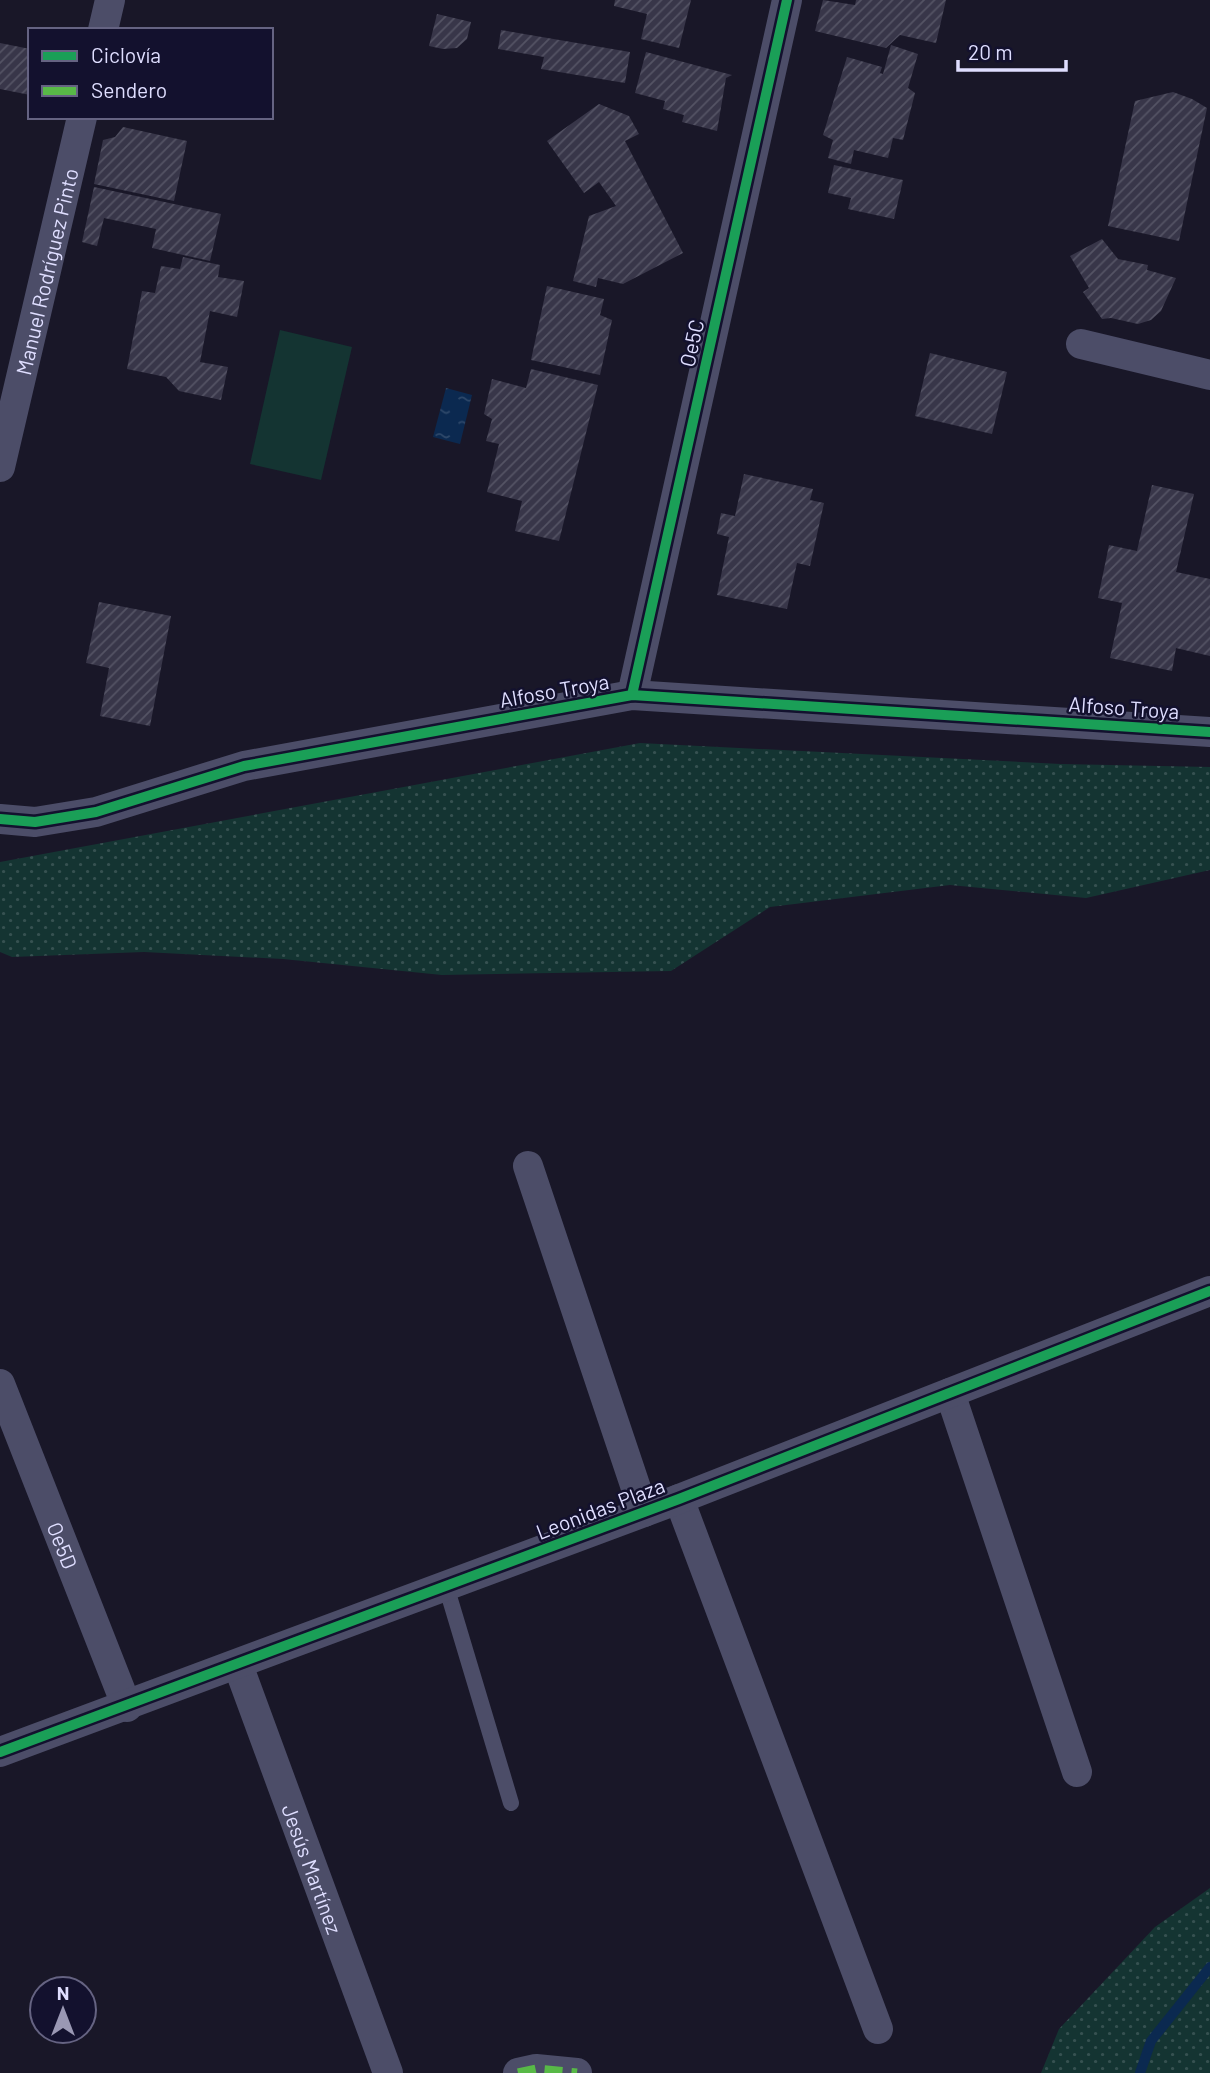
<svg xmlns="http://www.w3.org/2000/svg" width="1210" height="2073" font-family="Barlow,sans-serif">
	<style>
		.grass { fill: url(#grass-dots) }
		.garden { fill: #143432 }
		.water { fill: url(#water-ripples) }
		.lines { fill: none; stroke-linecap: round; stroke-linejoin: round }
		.stream { stroke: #0b2950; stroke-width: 10 }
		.building { fill: url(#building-hatch) }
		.service { stroke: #4c4d68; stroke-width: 16 }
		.minor { stroke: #4c4d68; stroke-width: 30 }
		.quiet { stroke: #58b947; stroke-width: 9; stroke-dasharray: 18 9; stroke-linecap: butt }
		.cycleway-casing { stroke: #13112e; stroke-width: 15 }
		.cycleway { stroke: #1a9f57; stroke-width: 10 }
		.labels { text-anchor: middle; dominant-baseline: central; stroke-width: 5; stroke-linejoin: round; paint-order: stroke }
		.street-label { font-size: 21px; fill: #dfdeff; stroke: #13112e }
	</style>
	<defs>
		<pattern id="grass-dots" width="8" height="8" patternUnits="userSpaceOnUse" patternTransform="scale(1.75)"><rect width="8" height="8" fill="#143432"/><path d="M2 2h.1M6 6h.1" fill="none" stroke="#365151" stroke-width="1.8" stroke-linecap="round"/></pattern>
		<pattern id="water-ripples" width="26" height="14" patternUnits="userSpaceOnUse" patternTransform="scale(1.75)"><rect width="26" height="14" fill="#0b2950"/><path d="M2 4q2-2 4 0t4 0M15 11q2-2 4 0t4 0" fill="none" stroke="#2e486a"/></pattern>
		<pattern id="building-hatch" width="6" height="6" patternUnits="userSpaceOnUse" patternTransform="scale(1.75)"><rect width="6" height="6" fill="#383649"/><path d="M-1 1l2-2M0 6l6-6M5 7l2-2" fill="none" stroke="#545364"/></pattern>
	</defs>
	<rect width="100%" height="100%" fill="#191728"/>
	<g class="grass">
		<path d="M 640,743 L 1061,764 L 1210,767 L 1210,870 L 1086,898 L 950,885 L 770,907 L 671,971 L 442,975 L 283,959 L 144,952 L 12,957 L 0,952 L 0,862 Z"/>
		<path d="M 1210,1888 L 1210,2073 L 1041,2073 L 1059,2029 L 1155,1927 Z"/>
	</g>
	<path class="garden" d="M 280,330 L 352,347 L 321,480 L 250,464 Z"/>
	<path class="water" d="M 446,388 L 472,395 L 460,444 L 433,437 Z"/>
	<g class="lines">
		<path class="stream" d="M 1140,2073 L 1151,2041 L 1210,1967"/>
	</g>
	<g class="building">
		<path d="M 615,0 L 691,0 L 679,48 L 641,39 L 647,14 L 614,6 Z"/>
		<path d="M 823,0 L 855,5 L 856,0 L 946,0 L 936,43 L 900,35 L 886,48 L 815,31 Z"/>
		<path d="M 437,14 L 471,22 L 467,39 L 457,48 L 443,49 L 429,46 Z"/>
		<path d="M 501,30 L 630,52 L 625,83 L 541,69 L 544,57 L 498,49 Z"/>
		<path d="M 0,43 L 30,49 L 30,95 L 0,89 Z"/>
		<path d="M 891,45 L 918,54 L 908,88 L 915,93 L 903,140 L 893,138 L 888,158 L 854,150 L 851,164 L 828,158 L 833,140 L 823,135 L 847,57 L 882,67 L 880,73 L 883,74 Z"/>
		<path d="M 646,52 L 732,75 L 726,78 L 717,131 L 682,122 L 684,115 L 663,109 L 665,101 L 635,93 Z"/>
		<path d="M 1173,92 L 1192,99 L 1207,108 L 1179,241 L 1108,226 L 1135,101 Z"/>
		<path d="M 599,104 L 629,116 L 639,134 L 625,141 L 683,253 L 623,284 L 598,278 L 596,287 L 573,281 L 589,216 L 616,206 L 599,182 L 584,193 L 547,141 Z"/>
		<path d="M 123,127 L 187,141 L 174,201 L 94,184 L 103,140 L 115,137 Z"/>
		<path d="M 834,165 L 903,180 L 894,219 L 848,209 L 851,198 L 828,193 Z"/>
		<path d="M 94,187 L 221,214 L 210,261 L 152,248 L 156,229 L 104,218 L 97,246 L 82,242 Z"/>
		<path d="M 1102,239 L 1118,259 L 1148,265 L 1147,270 L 1176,278 L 1161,311 L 1151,320 L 1138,324 L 1111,318 L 1102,319 L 1083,292 L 1089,288 L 1070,256 Z"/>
		<path d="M 183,257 L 220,265 L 218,277 L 244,281 L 237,317 L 210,311 L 200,362 L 228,367 L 221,400 L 179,391 L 166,377 L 127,369 L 142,291 L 155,293 L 161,266 L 180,269 Z"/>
		<path d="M 547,286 L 604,299 L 600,315 L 612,320 L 600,375 L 531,360 Z"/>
		<path d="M 930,353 L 1007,372 L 992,434 L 915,416 Z"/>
		<path d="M 531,369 L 598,385 L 559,541 L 515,531 L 522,501 L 487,492 L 499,444 L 486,441 L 492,419 L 484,414 L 492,379 L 526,388 Z"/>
		<path d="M 744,474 L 813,489 L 810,500 L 824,503 L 810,566 L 797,563 L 787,609 L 717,595 L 729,537 L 717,534 L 721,513 L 735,516 Z"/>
		<path d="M 1152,485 L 1194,494 L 1176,572 L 1210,579 L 1210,656 L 1176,648 L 1172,671 L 1110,658 L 1122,603 L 1098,598 L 1109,545 L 1137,551 Z"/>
		<path d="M 99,602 L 171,616 L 150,726 L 100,716 L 109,668 L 86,663 Z"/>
	</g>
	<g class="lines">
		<path class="service" d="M 446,1586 L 511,1803"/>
		<g class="minor">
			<path d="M 103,30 L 110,0"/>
			<path d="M 1081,344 L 1210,375"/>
			<path id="s1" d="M 0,467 L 82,117"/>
			<path d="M 632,695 L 787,0"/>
			<path d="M 0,819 L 35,822 L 96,812 L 244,766 L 632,695 L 1210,732"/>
			<path d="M 528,1166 L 644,1512"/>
			<path id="s2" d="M 0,1384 L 127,1707"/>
			<path d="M 950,1393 L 1077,1772"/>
			<path d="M 679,1499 L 878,2029"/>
			<path id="s3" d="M 238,1665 L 388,2073"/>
			<path d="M 0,1752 L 679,1499 L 1210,1291"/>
			<path d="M 518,2073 L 536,2069 L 577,2073"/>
		</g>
		<path class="quiet" d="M 518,2073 L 536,2069 L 577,2073"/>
		<defs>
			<g id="cycleway">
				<path d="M 632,695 L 787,0"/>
				<path d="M 0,819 L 35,822 L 96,812 L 244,766 L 632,695 L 1210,732"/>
				<path d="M 0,1752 L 679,1499 L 1210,1291"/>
			</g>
		</defs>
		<use href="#cycleway" class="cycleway-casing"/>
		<use href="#cycleway" class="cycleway"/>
	</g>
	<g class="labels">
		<g class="street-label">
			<text stroke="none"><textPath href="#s1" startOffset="201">Manuel Rodríguez Pinto</textPath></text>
			<text transform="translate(691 343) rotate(-77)">Oe5C</text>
			<text transform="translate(554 690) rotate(-10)">Alfoso Troya</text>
			<text transform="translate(1124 707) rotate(4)">Alfoso Troya</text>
			<text transform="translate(600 1508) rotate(-21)">Leonidas Plaza</text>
			<text stroke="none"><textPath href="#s2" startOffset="173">Oe5D</textPath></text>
			<text stroke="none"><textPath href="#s3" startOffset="217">Jesús Martínez</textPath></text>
		</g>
	</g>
	<rect x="28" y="28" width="245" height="91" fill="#13112e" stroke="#656382" stroke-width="2"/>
	<rect x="42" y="51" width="35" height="10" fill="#1a9f57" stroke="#656382" stroke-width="2"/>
	<text x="91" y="63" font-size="21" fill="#dfdeff">Ciclovía</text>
	<rect x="42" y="86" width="35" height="10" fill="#58b947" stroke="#656382" stroke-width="2"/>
	<text x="91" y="98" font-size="21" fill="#dfdeff">Sendero</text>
	<g transform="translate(63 2010)"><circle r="33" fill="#13112e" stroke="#656382" stroke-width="2"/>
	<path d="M0-5L12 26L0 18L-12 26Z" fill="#9a98b4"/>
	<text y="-10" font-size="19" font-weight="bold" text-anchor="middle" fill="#dfdeff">N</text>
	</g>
	<path d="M958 60v10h108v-10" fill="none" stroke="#dfdeff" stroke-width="3.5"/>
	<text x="968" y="60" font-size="21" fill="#dfdeff" stroke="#13112e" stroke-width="5" paint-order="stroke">20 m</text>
</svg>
